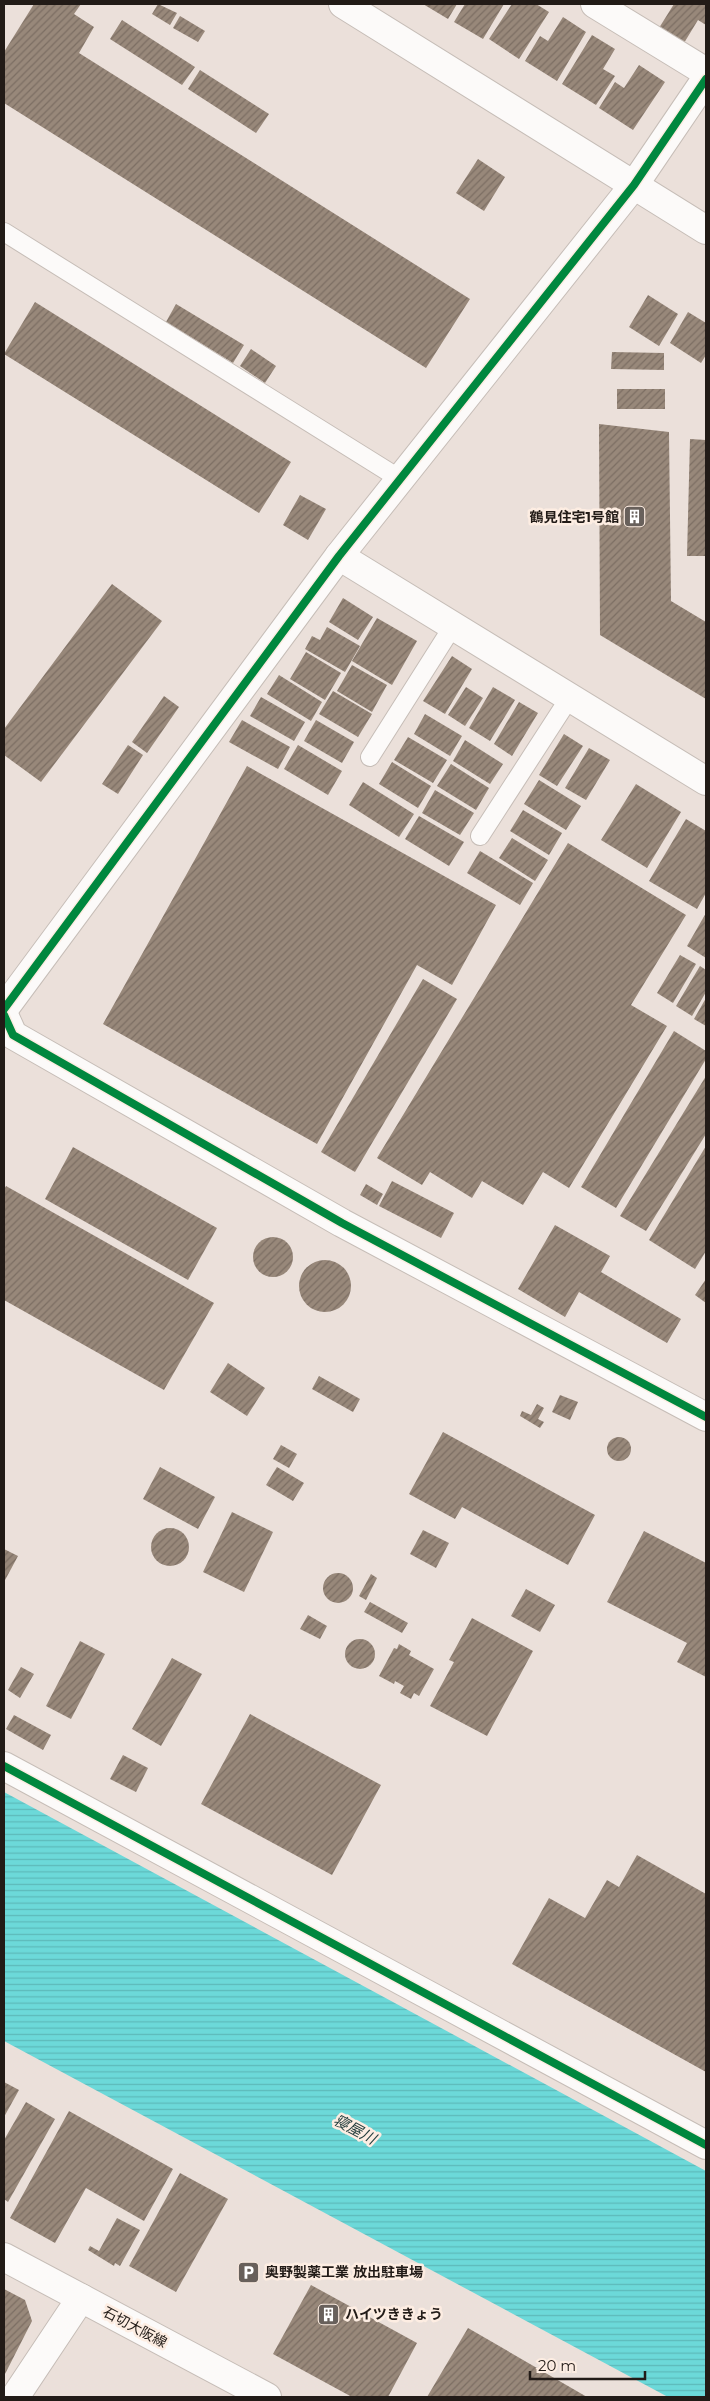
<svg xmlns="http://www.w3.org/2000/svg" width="710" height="2401" font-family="Montserrat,'Noto Sans JP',sans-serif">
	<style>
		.water { fill: url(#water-rules) }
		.building { fill: url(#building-hatch) }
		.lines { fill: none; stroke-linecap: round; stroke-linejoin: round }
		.service-casing { stroke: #c6bdb7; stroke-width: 20 }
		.minor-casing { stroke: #c6bdb7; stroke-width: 30 }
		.tertiary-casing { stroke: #c6bdb7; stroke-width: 30 }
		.secondary-casing { stroke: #c6bdb7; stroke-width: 30 }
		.service { stroke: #fcfaf9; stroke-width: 18 }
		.minor { stroke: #fcfaf9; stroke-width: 28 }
		.tertiary { stroke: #fcfaf9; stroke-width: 28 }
		.secondary { stroke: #fcfaf9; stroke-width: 28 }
		.cycleway-casing { stroke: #fdede2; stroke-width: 11 }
		.cycleway { stroke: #00873e; stroke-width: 8 }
		.labels { text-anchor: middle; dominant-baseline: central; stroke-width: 5; stroke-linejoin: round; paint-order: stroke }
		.poi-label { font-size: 14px; font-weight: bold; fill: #221b17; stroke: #fdede2; text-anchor: start }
		.street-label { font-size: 14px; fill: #221b17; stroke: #fdede2 }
		.water-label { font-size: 15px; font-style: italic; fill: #243e3e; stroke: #fdede2 }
	</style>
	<defs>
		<pattern id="water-rules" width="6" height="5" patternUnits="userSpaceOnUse" patternTransform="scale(1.25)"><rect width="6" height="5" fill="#6cd9d9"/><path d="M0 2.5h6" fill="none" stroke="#5dbaba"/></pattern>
		<pattern id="building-hatch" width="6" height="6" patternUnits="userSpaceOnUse" patternTransform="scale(1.25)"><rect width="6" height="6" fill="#98887a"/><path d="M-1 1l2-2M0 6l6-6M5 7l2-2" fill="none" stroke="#7c6e63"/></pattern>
	</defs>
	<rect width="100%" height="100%" fill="#ebe0da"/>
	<path class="water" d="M 4,1792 L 706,2171 L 706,2397 L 668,2397 L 4,2041 Z"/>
	<g class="building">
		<path d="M 34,4 L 81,4 L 74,14 L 94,27 L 79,53 L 470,299 L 426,368 L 4,103 L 4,52 Z"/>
		<path d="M 158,4 L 177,13 L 170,25 L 152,14 Z"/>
		<path d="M 423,4 L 457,4 L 448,19 Z"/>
		<path d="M 465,4 L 504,4 L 483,39 L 454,22 Z"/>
		<path d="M 512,4 L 536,4 L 549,12 L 519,59 L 489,39 Z"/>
		<path d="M 674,4 L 706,4 L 706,25 L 698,20 L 684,43 L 659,28 Z"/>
		<path d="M 180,16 L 205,31 L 198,42 L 173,28 Z"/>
		<path d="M 563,17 L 586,32 L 557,81 L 525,61 L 540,36 L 548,41 Z"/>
		<path d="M 122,20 L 195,67 L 182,85 L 110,39 Z"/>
		<path d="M 592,35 L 615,49 L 603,69 L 615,76 L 596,105 L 562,84 Z"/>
		<path d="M 639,65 L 665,82 L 633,130 L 599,108 L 615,82 L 624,88 Z"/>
		<path d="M 200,70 L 269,114 L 256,133 L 188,89 Z"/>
		<path d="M 478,159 L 505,177 L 484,211 L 456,193 Z"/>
		<path d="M 648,295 L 678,314 L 659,346 L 629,327 Z"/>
		<path d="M 35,302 L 291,462 L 259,513 L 4,354 Z"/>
		<path d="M 176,304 L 244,345 L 233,363 L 166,322 Z"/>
		<path d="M 688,312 L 706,323 L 706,355 L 701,363 L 670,343 Z"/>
		<path d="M 251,349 L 276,366 L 265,383 L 240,366 Z"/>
		<path d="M 612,352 L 664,353 L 664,370 L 611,369 Z"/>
		<rect x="617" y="389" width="48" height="20"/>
		<path d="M 599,424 L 669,432 L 671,601 L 706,622 L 706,699 L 600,635 Z"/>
		<path d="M 690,439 L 706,440 L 705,556 L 687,556 Z"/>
		<path d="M 300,495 L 326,509 L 308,540 L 283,525 Z"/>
		<path d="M 112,584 L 162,621 L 41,782 L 4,755 L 4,729 Z"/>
		<path d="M 343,598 L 373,617 L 358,640 L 329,622 Z"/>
		<path d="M 377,618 L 417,641 L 392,685 L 352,661 Z"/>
		<path d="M 327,627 L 360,646 L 345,672 L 305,649 L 312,636 L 320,640 Z"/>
		<path d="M 306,652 L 341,673 L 325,700 L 290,679 Z"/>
		<path d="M 452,656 L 472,669 L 445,714 L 423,701 Z"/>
		<path d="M 352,665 L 387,685 L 372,712 L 337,691 Z"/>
		<path d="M 279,675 L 322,702 L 311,721 L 267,694 Z"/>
		<path d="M 466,687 L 483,698 L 465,726 L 448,715 Z"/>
		<path d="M 493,687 L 515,700 L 490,741 L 469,728 Z"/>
		<path d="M 333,691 L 372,714 L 358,737 L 319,714 Z"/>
		<path d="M 164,696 L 179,707 L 147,753 L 132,742 Z"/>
		<path d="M 261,697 L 305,722 L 294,741 L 250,716 Z"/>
		<path d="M 519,702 L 538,713 L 512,756 L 494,744 Z"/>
		<path d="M 425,714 L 462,736 L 450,756 L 414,734 Z"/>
		<path d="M 242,720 L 290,747 L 278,769 L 229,742 Z"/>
		<path d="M 316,720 L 354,742 L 342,763 L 304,741 Z"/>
		<path d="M 564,734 L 583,746 L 557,786 L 539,775 Z"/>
		<path d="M 408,737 L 447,760 L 433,783 L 394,760 Z"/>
		<path d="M 465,740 L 503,764 L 490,784 L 453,761 Z"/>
		<path d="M 128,745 L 143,755 L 118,794 L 102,784 Z"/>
		<path d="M 298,745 L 342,771 L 328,795 L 284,769 Z"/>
		<path d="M 589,748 L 610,760 L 586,800 L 565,788 Z"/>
		<path d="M 392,762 L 431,786 L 418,808 L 379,784 Z"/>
		<path d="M 451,764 L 489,788 L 476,810 L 437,786 Z"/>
		<path d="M 247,766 L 496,905 L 452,985 L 417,965 L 317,1144 L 103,1024 Z"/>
		<path d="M 539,780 L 581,806 L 566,830 L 524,804 Z"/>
		<path d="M 363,782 L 414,814 L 399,837 L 349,805 Z"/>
		<path d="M 636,784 L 681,812 L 647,868 L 601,840 Z"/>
		<path d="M 435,790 L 474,813 L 460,835 L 422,813 Z"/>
		<path d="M 523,810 L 562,833 L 549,855 L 510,831 Z"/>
		<path d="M 419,816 L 464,842 L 449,866 L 405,839 Z"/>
		<path d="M 686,819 L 706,831 L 706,893 L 697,909 L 649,881 Z"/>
		<path d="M 512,838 L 548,860 L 535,881 L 499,858 Z"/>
		<path d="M 568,843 L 686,915 L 631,1005 L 667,1026 L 569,1188 L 543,1172 L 523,1205 L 482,1181 L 472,1198 L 430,1172 L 422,1185 L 377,1158 Z"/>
		<path d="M 480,851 L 533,883 L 520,905 L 467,873 Z"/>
		<path d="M 706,913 L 706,958 L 687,946 Z"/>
		<path d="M 680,955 L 696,964 L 673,1003 L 657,993 Z"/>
		<path d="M 700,966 L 706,970 L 706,992 L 692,1016 L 676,1006 Z"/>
		<path d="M 423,979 L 457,999 L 355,1172 L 321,1152 Z"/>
		<path d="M 706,998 L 706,1026 L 694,1019 Z"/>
		<path d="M 674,1031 L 706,1051 L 706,1059 L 616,1208 L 581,1187 Z"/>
		<path d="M 706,1076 L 706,1134 L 646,1231 L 620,1216 Z"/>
		<path d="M 706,1146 L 706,1251 L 695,1269 L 649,1240 Z"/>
		<path d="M 73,1147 L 217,1228 L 188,1280 L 45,1199 Z"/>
		<path d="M 392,1181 L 454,1213 L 441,1238 L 379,1206 Z"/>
		<path d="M 366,1184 L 383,1194 L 377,1205 L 360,1195 Z"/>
		<path d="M 6,1186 L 214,1303 L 164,1390 L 4,1300 L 4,1190 Z"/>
		<path d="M 555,1225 L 610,1256 L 601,1272 L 681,1319 L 667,1343 L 579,1292 L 565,1317 L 518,1289 Z"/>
		<circle cx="273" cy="1257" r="20"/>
		<circle cx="325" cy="1286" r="26"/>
		<path d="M 706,1279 L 706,1303 L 695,1295 Z"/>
		<path d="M 228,1363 L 265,1388 L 247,1416 L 210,1392 Z"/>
		<path d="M 319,1376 L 360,1399 L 353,1412 L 312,1389 Z"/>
		<path d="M 560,1395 L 578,1402 L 570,1420 L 552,1412 Z"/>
		<path d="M 537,1404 L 544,1408 L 538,1419 L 544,1422 L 540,1428 L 520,1416 L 522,1411 L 531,1415 Z"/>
		<path d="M 443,1432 L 595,1515 L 568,1565 L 462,1507 L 455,1519 L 409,1494 Z"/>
		<circle cx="619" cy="1449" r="12"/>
		<path d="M 281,1445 L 297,1454 L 289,1468 L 273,1459 Z"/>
		<path d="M 160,1467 L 215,1497 L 198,1529 L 143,1499 Z"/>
		<path d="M 277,1467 L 304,1483 L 293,1501 L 266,1485 Z"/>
		<path d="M 232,1512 L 273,1532 L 244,1592 L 203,1572 Z"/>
		<circle cx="170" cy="1547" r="19"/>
		<path d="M 423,1530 L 449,1543 L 436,1568 L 410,1554 Z"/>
		<path d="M 644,1531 L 706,1563 L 706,1677 L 677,1662 L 687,1643 L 607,1602 Z"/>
		<path d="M 4,1549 L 18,1556 L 4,1582 Z"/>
		<circle cx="338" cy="1588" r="15"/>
		<path d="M 371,1574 L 377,1578 L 366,1600 L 359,1596 Z"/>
		<path d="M 526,1589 L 555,1605 L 540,1632 L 511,1616 Z"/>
		<path d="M 370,1602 L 408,1623 L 402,1633 L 364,1612 Z"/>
		<path d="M 308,1615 L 327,1626 L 320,1639 L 300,1629 Z"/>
		<path d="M 472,1618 L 533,1651 L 487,1736 L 430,1706 L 454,1662 L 449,1660 Z"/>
		<circle cx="360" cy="1654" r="15"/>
		<path d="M 80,1641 L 105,1654 L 71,1719 L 46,1706 Z"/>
		<path d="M 399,1644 L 411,1651 L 409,1655 L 434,1669 L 419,1696 L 414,1693 L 411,1699 L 400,1693 L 404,1686 L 395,1681 L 394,1684 L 379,1676 L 394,1648 L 397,1649 Z"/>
		<path d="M 172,1658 L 202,1674 L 161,1746 L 132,1729 Z"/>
		<path d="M 21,1667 L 34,1674 L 20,1698 L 8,1690 Z"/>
		<path d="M 250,1714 L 381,1785 L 332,1875 L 201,1804 Z"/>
		<path d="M 14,1715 L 51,1735 L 43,1750 L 6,1729 Z"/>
		<path d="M 123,1755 L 148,1768 L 136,1792 L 110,1779 Z"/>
		<path d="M 637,1855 L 706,1894 L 706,2072 L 512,1964 L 549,1898 L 585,1918 L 607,1880 L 619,1887 Z"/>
		<path d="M 4,2082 L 19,2090 L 4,2117 Z"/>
		<path d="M 26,2102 L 55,2119 L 8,2202 L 4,2199 L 4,2140 Z"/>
		<path d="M 69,2111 L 173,2169 L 144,2221 L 86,2188 L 55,2243 L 10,2218 Z"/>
		<path d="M 180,2173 L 228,2199 L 176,2292 L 129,2266 Z"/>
		<path d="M 117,2218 L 140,2230 L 120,2266 L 115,2263 L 114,2266 L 88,2250 L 90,2246 L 99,2251 Z"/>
		<path d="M 311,2285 L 417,2343 L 388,2397 L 352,2397 L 273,2354 Z"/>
		<path d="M 4,2289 L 25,2300 L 32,2321 L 4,2376 Z"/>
		<path d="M 468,2328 L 587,2397 L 427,2397 Z"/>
	</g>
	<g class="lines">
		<defs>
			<g id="service">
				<path d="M 4,232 L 400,479"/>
				<path d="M 370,757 L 453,626"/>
				<path d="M 480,836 L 570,697"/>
			</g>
			<g id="minor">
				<path d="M 343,4 L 706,230"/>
				<path d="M 595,4 L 706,72"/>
				<path d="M 339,556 L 706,781"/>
				<path d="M 4,1009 L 339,556 L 634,185 L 706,79"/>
				<path d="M 4,1015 L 13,1035 L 342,1223 L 706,1417"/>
				<path d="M 15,2397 L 81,2298"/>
			</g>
			<path id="tertiary" d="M 4,1766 L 706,2145"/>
			<path id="secondary" d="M 4,2257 L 267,2397"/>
		</defs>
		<use href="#service" class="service-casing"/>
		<use href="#minor" class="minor-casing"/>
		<use href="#tertiary" class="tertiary-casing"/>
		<use href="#secondary" class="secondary-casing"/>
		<use href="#service" class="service"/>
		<use href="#minor" class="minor"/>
		<use href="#tertiary" class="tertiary"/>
		<use href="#secondary" class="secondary"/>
		<defs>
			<g id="cycleway">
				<path d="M 4,1009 L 339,556 L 634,185 L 706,79"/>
				<path d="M 4,1015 L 13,1035 L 342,1223 L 706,1417"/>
				<path d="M 4,1766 L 706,2145"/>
			</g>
		</defs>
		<use href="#cycleway" class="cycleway-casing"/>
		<use href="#cycleway" class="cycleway"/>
	</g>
	<defs>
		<symbol id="building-square" viewBox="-11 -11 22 22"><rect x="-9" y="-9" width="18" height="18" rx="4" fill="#68605b" stroke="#fdede2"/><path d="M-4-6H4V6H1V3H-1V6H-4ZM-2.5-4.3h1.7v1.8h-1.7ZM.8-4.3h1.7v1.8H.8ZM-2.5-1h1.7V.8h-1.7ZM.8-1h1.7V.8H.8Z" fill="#fff"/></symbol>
		<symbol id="parking-square" viewBox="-11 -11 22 22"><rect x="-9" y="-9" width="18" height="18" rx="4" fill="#68605b" stroke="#fdede2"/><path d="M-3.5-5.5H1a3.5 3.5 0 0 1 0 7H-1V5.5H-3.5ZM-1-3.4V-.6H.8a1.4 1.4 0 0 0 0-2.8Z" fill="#fff"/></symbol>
	</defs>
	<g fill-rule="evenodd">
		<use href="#building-square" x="622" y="504" width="25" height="25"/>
		<use href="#parking-square" x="236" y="2260" width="25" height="25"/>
		<use href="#building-square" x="316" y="2302" width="25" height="25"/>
	</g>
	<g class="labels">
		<g class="poi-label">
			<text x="619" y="517" text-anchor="end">鶴見住宅1号館</text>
			<text x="265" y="2272">奥野製薬工業 放出駐車場</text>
			<text x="345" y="2314">ハイツききょう</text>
		</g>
		<g class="street-label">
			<text transform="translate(135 2327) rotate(28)">石切大阪線</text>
		</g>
		<g class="water-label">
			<text transform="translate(355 2129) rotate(28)">寝屋川</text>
		</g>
	</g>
	<rect width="710" height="2401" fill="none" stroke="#221b17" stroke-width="10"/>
	<path d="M530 2371v8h115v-8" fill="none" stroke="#221b17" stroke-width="2.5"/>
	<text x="538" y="2371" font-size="15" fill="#221b17" stroke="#fdede2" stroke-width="4" paint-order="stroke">20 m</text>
</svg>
